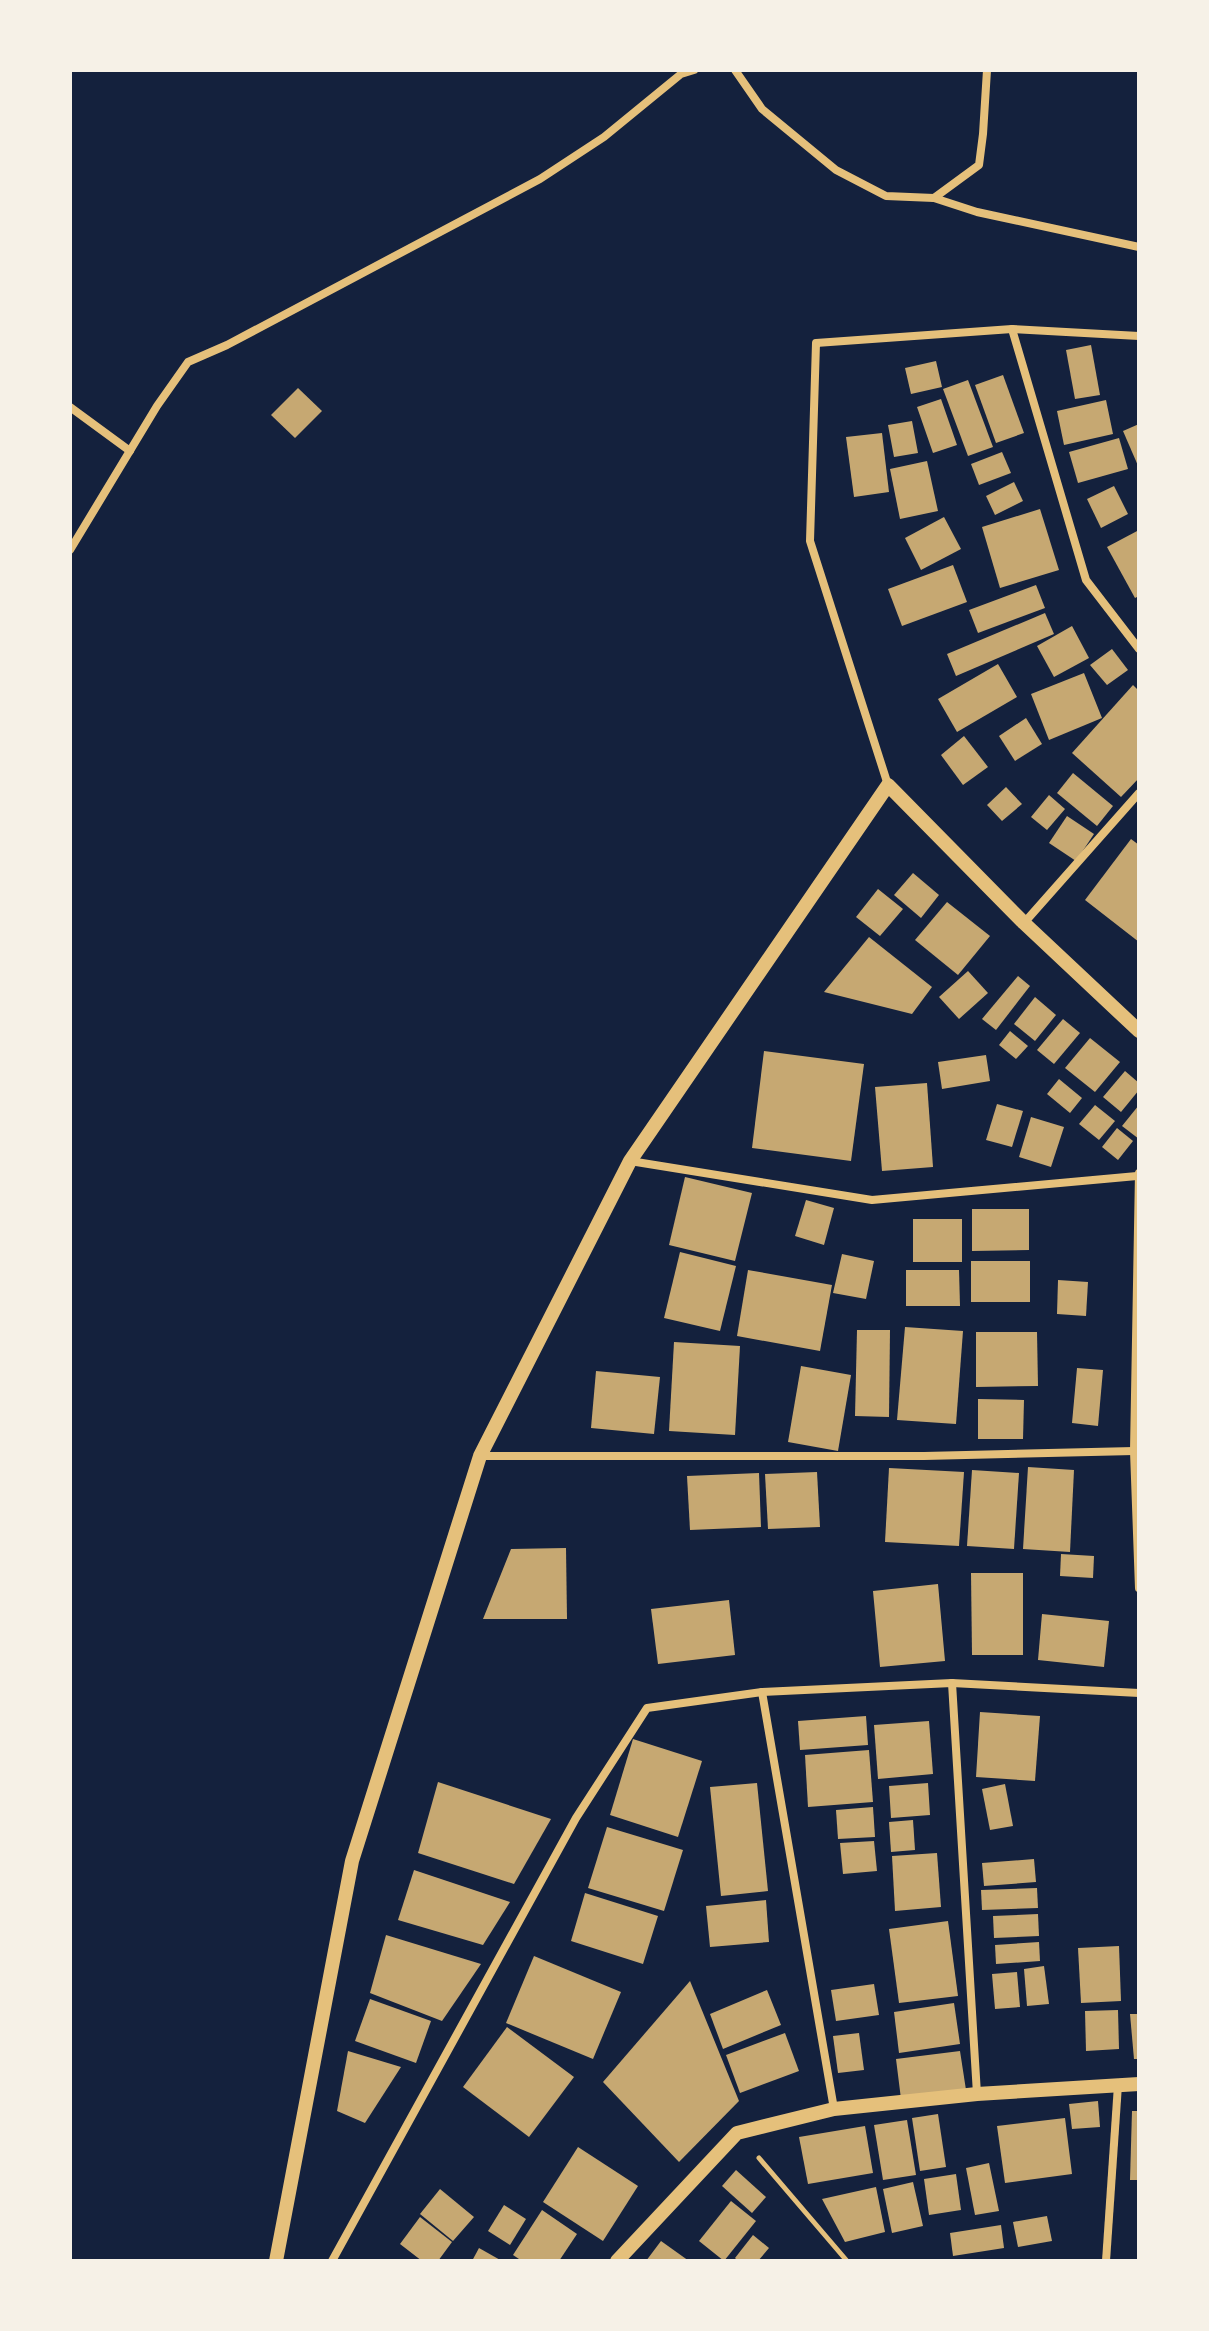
<svg xmlns="http://www.w3.org/2000/svg" width="1209" height="2331" font-family="'Noto Serif',serif">
	<style>
		.building { fill: #c6a872 }
		.lines { fill: none; stroke-linecap: round; stroke-linejoin: round }
		.path { stroke: #e5c07b; stroke-width: 5 }
		.minor { stroke: #e5c07b; stroke-width: 8 }
		.tertiary { stroke: #e5c07b; stroke-width: 14 }
	</style>
	<rect width="100%" height="100%" fill="#14213d"/>
	<g class="building">
		<path d="M 1091,345 L 1100,395 L 1075,399 L 1066,350 Z"/>
		<path d="M 936,361 L 942,387 L 911,394 L 905,368 Z"/>
		<path d="M 1003,375 L 1024,433 L 996,443 L 975,385 Z"/>
		<path d="M 968,380 L 993,447 L 968,456 L 943,389 Z"/>
		<path d="M 298,388 L 322,411 L 295,438 L 271,415 Z"/>
		<path d="M 941,399 L 957,445 L 933,453 L 917,407 Z"/>
		<path d="M 1106,400 L 1113,434 L 1064,445 L 1057,411 Z"/>
		<path d="M 912,421 L 918,453 L 894,457 L 888,425 Z"/>
		<path d="M 1139,424 L 1139,468 L 1123,431 Z"/>
		<path d="M 882,433 L 889,492 L 854,497 L 846,437 Z"/>
		<path d="M 1119,438 L 1128,469 L 1078,483 L 1069,452 Z"/>
		<path d="M 1002,452 L 1011,473 L 979,485 L 971,464 Z"/>
		<path d="M 927,461 L 938,511 L 900,519 L 890,469 Z"/>
		<path d="M 1014,482 L 1023,501 L 995,515 L 986,496 Z"/>
		<path d="M 1114,486 L 1128,514 L 1101,528 L 1087,499 Z"/>
		<path d="M 1040,509 L 1059,570 L 1000,588 L 982,527 Z"/>
		<path d="M 944,517 L 961,549 L 921,570 L 905,538 Z"/>
		<path d="M 1139,530 L 1139,596 L 1135,598 L 1107,547 Z"/>
		<path d="M 953,565 L 967,602 L 902,626 L 888,589 Z"/>
		<path d="M 1036,585 L 1045,608 L 978,633 L 969,610 Z"/>
		<path d="M 1045,613 L 1054,634 L 956,676 L 947,654 Z"/>
		<path d="M 1072,626 L 1089,658 L 1054,677 L 1037,646 Z"/>
		<path d="M 1112,649 L 1128,670 L 1107,685 L 1090,665 Z"/>
		<path d="M 998,664 L 1017,697 L 957,732 L 938,699 Z"/>
		<path d="M 1084,673 L 1102,718 L 1049,740 L 1031,694 Z"/>
		<path d="M 1133,685 L 1139,691 L 1139,778 L 1121,797 L 1072,753 Z"/>
		<path d="M 1026,718 L 1042,744 L 1015,761 L 999,736 Z"/>
		<path d="M 964,736 L 988,767 L 963,785 L 941,755 Z"/>
		<path d="M 1073,773 L 1113,806 L 1097,826 L 1057,793 Z"/>
		<path d="M 1006,787 L 1022,804 L 1002,821 L 987,805 Z"/>
		<path d="M 1049,795 L 1065,809 L 1047,830 L 1031,817 Z"/>
		<path d="M 1067,816 L 1094,834 L 1076,861 L 1049,843 Z"/>
		<path d="M 1131,839 L 1139,845 L 1139,942 L 1085,900 Z"/>
		<path d="M 913,873 L 939,895 L 921,918 L 894,895 Z"/>
		<path d="M 878,889 L 903,909 L 880,936 L 856,917 Z"/>
		<path d="M 947,902 L 990,936 L 958,975 L 915,940 Z"/>
		<path d="M 869,937 L 932,987 L 912,1014 L 824,992 Z"/>
		<path d="M 968,971 L 988,993 L 959,1019 L 939,997 Z"/>
		<path d="M 1018,976 L 1030,986 L 996,1030 L 982,1019 Z"/>
		<path d="M 1035,997 L 1056,1015 L 1035,1041 L 1014,1024 Z"/>
		<path d="M 1063,1019 L 1080,1033 L 1054,1064 L 1037,1050 Z"/>
		<path d="M 1010,1031 L 1028,1046 L 1016,1059 L 999,1045 Z"/>
		<path d="M 1090,1038 L 1120,1062 L 1095,1092 L 1065,1068 Z"/>
		<path d="M 764,1051 L 864,1064 L 851,1161 L 752,1148 Z"/>
		<path d="M 986,1055 L 990,1081 L 942,1089 L 938,1062 Z"/>
		<path d="M 1125,1071 L 1139,1083 L 1139,1090 L 1121,1112 L 1103,1097 Z"/>
		<path d="M 1059,1079 L 1082,1098 L 1070,1113 L 1047,1094 Z"/>
		<path d="M 927,1083 L 933,1167 L 882,1171 L 875,1087 Z"/>
		<path d="M 997,1104 L 1023,1111 L 1012,1147 L 986,1140 Z"/>
		<path d="M 1095,1105 L 1115,1121 L 1099,1140 L 1079,1124 Z"/>
		<path d="M 1139,1105 L 1139,1139 L 1122,1126 Z"/>
		<path d="M 1031,1117 L 1064,1127 L 1051,1167 L 1019,1157 Z"/>
		<path d="M 1117,1128 L 1133,1141 L 1118,1160 L 1102,1147 Z"/>
		<path d="M 685,1177 L 752,1193 L 735,1261 L 669,1245 Z"/>
		<path d="M 806,1200 L 834,1208 L 824,1245 L 795,1236 Z"/>
		<path d="M 972,1209 L 1029,1209 L 1029,1250 L 972,1251 Z"/>
		<rect x="913" y="1219" width="49" height="43"/>
		<path d="M 680,1252 L 736,1266 L 720,1331 L 664,1318 Z"/>
		<path d="M 842,1254 L 874,1261 L 866,1299 L 833,1293 Z"/>
		<rect x="971" y="1261" width="59" height="41"/>
		<path d="M 748,1270 L 832,1285 L 820,1351 L 737,1336 Z"/>
		<path d="M 906,1270 L 959,1270 L 960,1306 L 906,1306 Z"/>
		<path d="M 1058,1280 L 1088,1282 L 1086,1316 L 1057,1314 Z"/>
		<path d="M 905,1327 L 963,1331 L 956,1424 L 897,1420 Z"/>
		<path d="M 857,1330 L 890,1330 L 889,1417 L 855,1416 Z"/>
		<path d="M 976,1332 L 1037,1332 L 1038,1386 L 976,1387 Z"/>
		<path d="M 674,1342 L 740,1346 L 735,1435 L 669,1431 Z"/>
		<path d="M 801,1366 L 851,1375 L 838,1451 L 788,1442 Z"/>
		<path d="M 1077,1368 L 1103,1370 L 1098,1426 L 1072,1423 Z"/>
		<path d="M 596,1371 L 660,1377 L 654,1434 L 591,1428 Z"/>
		<path d="M 978,1399 L 1024,1400 L 1023,1439 L 978,1439 Z"/>
		<path d="M 1028,1467 L 1074,1470 L 1070,1552 L 1023,1549 Z"/>
		<path d="M 889,1468 L 964,1472 L 959,1546 L 885,1542 Z"/>
		<path d="M 972,1470 L 1019,1473 L 1014,1549 L 967,1546 Z"/>
		<path d="M 817,1472 L 820,1527 L 768,1529 L 765,1474 Z"/>
		<path d="M 759,1473 L 761,1527 L 690,1530 L 687,1476 Z"/>
		<path d="M 566,1548 L 567,1619 L 483,1619 L 511,1549 Z"/>
		<path d="M 1061,1554 L 1094,1556 L 1093,1578 L 1060,1576 Z"/>
		<path d="M 971,1573 L 1023,1573 L 1023,1655 L 972,1655 Z"/>
		<path d="M 938,1584 L 945,1661 L 880,1667 L 873,1591 Z"/>
		<path d="M 729,1600 L 735,1655 L 658,1664 L 651,1609 Z"/>
		<path d="M 1042,1614 L 1109,1621 L 1104,1667 L 1038,1660 Z"/>
		<path d="M 980,1712 L 1040,1716 L 1035,1781 L 976,1777 Z"/>
		<path d="M 866,1716 L 868,1745 L 800,1750 L 798,1721 Z"/>
		<path d="M 929,1721 L 933,1774 L 878,1779 L 874,1725 Z"/>
		<path d="M 633,1739 L 702,1761 L 678,1837 L 610,1815 Z"/>
		<path d="M 869,1750 L 873,1802 L 808,1807 L 805,1755 Z"/>
		<path d="M 438,1782 L 551,1819 L 514,1884 L 418,1853 Z"/>
		<path d="M 757,1783 L 768,1891 L 721,1896 L 710,1787 Z"/>
		<path d="M 928,1783 L 930,1815 L 891,1818 L 889,1786 Z"/>
		<path d="M 1005,1784 L 1013,1826 L 990,1830 L 982,1789 Z"/>
		<path d="M 873,1807 L 875,1837 L 838,1839 L 836,1810 Z"/>
		<path d="M 913,1820 L 915,1850 L 891,1852 L 889,1822 Z"/>
		<path d="M 607,1827 L 683,1850 L 664,1911 L 588,1888 Z"/>
		<path d="M 874,1841 L 877,1871 L 843,1874 L 840,1843 Z"/>
		<path d="M 937,1853 L 941,1907 L 895,1911 L 892,1856 Z"/>
		<path d="M 1034,1859 L 1036,1882 L 984,1886 L 982,1863 Z"/>
		<path d="M 414,1870 L 510,1902 L 483,1945 L 398,1920 Z"/>
		<path d="M 1037,1888 L 1038,1908 L 982,1910 L 981,1890 Z"/>
		<path d="M 585,1893 L 658,1916 L 643,1964 L 571,1941 Z"/>
		<path d="M 766,1900 L 769,1942 L 710,1947 L 706,1906 Z"/>
		<path d="M 1038,1914 L 1039,1936 L 994,1938 L 993,1916 Z"/>
		<path d="M 948,1921 L 958,1996 L 899,2003 L 889,1929 Z"/>
		<path d="M 386,1935 L 481,1964 L 442,2021 L 370,1993 Z"/>
		<path d="M 1039,1942 L 1040,1961 L 996,1964 L 995,1945 Z"/>
		<path d="M 1119,1946 L 1121,2001 L 1081,2003 L 1078,1948 Z"/>
		<path d="M 534,1956 L 621,1992 L 593,2059 L 506,2023 Z"/>
		<path d="M 1044,1966 L 1049,2004 L 1027,2006 L 1024,1969 Z"/>
		<path d="M 1017,1972 L 1020,2007 L 995,2009 L 992,1974 Z"/>
		<path d="M 690,1981 L 739,2101 L 679,2162 L 603,2082 Z"/>
		<path d="M 874,1984 L 879,2015 L 836,2021 L 831,1990 Z"/>
		<path d="M 767,1990 L 781,2025 L 723,2049 L 710,2014 Z"/>
		<path d="M 370,1999 L 431,2021 L 416,2063 L 355,2041 Z"/>
		<path d="M 954,2003 L 960,2044 L 899,2053 L 894,2012 Z"/>
		<path d="M 1118,2010 L 1119,2049 L 1086,2051 L 1085,2011 Z"/>
		<path d="M 1130,2014 L 1139,2014 L 1139,2059 L 1134,2059 Z"/>
		<path d="M 507,2027 L 574,2077 L 529,2137 L 463,2087 Z"/>
		<path d="M 785,2033 L 799,2071 L 740,2093 L 726,2055 Z"/>
		<path d="M 859,2033 L 864,2070 L 838,2073 L 833,2036 Z"/>
		<path d="M 348,2051 L 401,2067 L 365,2123 L 337,2111 Z"/>
		<path d="M 960,2051 L 966,2090 L 901,2099 L 896,2059 Z"/>
		<path d="M 1098,2101 L 1100,2127 L 1072,2129 L 1069,2104 Z"/>
		<path d="M 1132,2111 L 1139,2111 L 1139,2180 L 1130,2180 Z"/>
		<path d="M 938,2114 L 946,2167 L 920,2171 L 912,2118 Z"/>
		<path d="M 1065,2118 L 1072,2174 L 1005,2183 L 997,2126 Z"/>
		<path d="M 907,2120 L 916,2175 L 883,2180 L 874,2125 Z"/>
		<path d="M 865,2126 L 873,2173 L 808,2184 L 799,2137 Z"/>
		<path d="M 578,2147 L 638,2186 L 603,2241 L 543,2202 Z"/>
		<path d="M 989,2163 L 999,2211 L 975,2215 L 966,2168 Z"/>
		<path d="M 736,2170 L 766,2197 L 752,2213 L 722,2186 Z"/>
		<path d="M 956,2174 L 961,2210 L 929,2215 L 924,2179 Z"/>
		<path d="M 913,2182 L 923,2226 L 892,2233 L 883,2189 Z"/>
		<path d="M 876,2187 L 885,2232 L 845,2242 L 822,2199 Z"/>
		<path d="M 440,2189 L 474,2217 L 453,2241 L 420,2214 Z"/>
		<path d="M 731,2201 L 756,2221 L 724,2261 L 699,2241 Z"/>
		<path d="M 504,2205 L 526,2219 L 510,2245 L 488,2231 Z"/>
		<path d="M 542,2210 L 577,2234 L 559,2261 L 522,2261 L 513,2255 Z"/>
		<path d="M 1047,2216 L 1052,2241 L 1018,2247 L 1013,2222 Z"/>
		<path d="M 420,2217 L 452,2242 L 438,2261 L 422,2261 L 400,2244 Z"/>
		<path d="M 1001,2225 L 1004,2248 L 953,2256 L 950,2233 Z"/>
		<path d="M 753,2235 L 769,2248 L 758,2261 L 738,2261 L 735,2258 Z"/>
		<path d="M 661,2241 L 689,2261 L 646,2261 Z"/>
		<path d="M 479,2248 L 502,2261 L 472,2261 Z"/>
	</g>
	<g class="lines">
		<path class="path" d="M 759,2158 L 847,2261"/>
		<g class="minor">
			<path d="M 735,70 L 762,109 L 836,170 L 886,196 L 934,198 L 979,165 L 983,134 L 987,70"/>
			<path d="M 934,198 L 977,212 L 1139,247"/>
			<path d="M 1012,329 L 1086,580 L 1139,649"/>
			<path d="M 70,407 L 130,451"/>
			<path d="M 70,550 L 157,406 L 188,362 L 227,345 L 540,179 L 604,137 L 681,74 L 694,70"/>
			<path d="M 888,785 L 810,541 L 816,343 L 1012,329 L 1139,336"/>
			<path d="M 1024,923 L 1139,793"/>
			<path d="M 630,1161 L 872,1200 L 1137,1176"/>
			<path d="M 1139,1173 L 1134,1451 L 1139,1588"/>
			<path d="M 480,1456 L 924,1456 L 1134,1451"/>
			<path d="M 952,1683 L 977,2094"/>
			<path d="M 762,1692 L 834,2109"/>
			<path d="M 332,2261 L 576,1818 L 647,1708 L 762,1692 L 952,1683 L 1139,1693"/>
			<path d="M 1106,2261 L 1118,2085"/>
		</g>
		<g class="tertiary">
			<path d="M 276,2261 L 352,1861 L 480,1456 L 630,1161 L 888,785 L 1024,923 L 1139,1031"/>
			<path d="M 617,2261 L 737,2133 L 834,2109 L 977,2094 L 1139,2084"/>
		</g>
	</g>
	<rect width="1209" height="2331" fill="none" stroke="#f6f1e7" stroke-width="144"/>
</svg>
